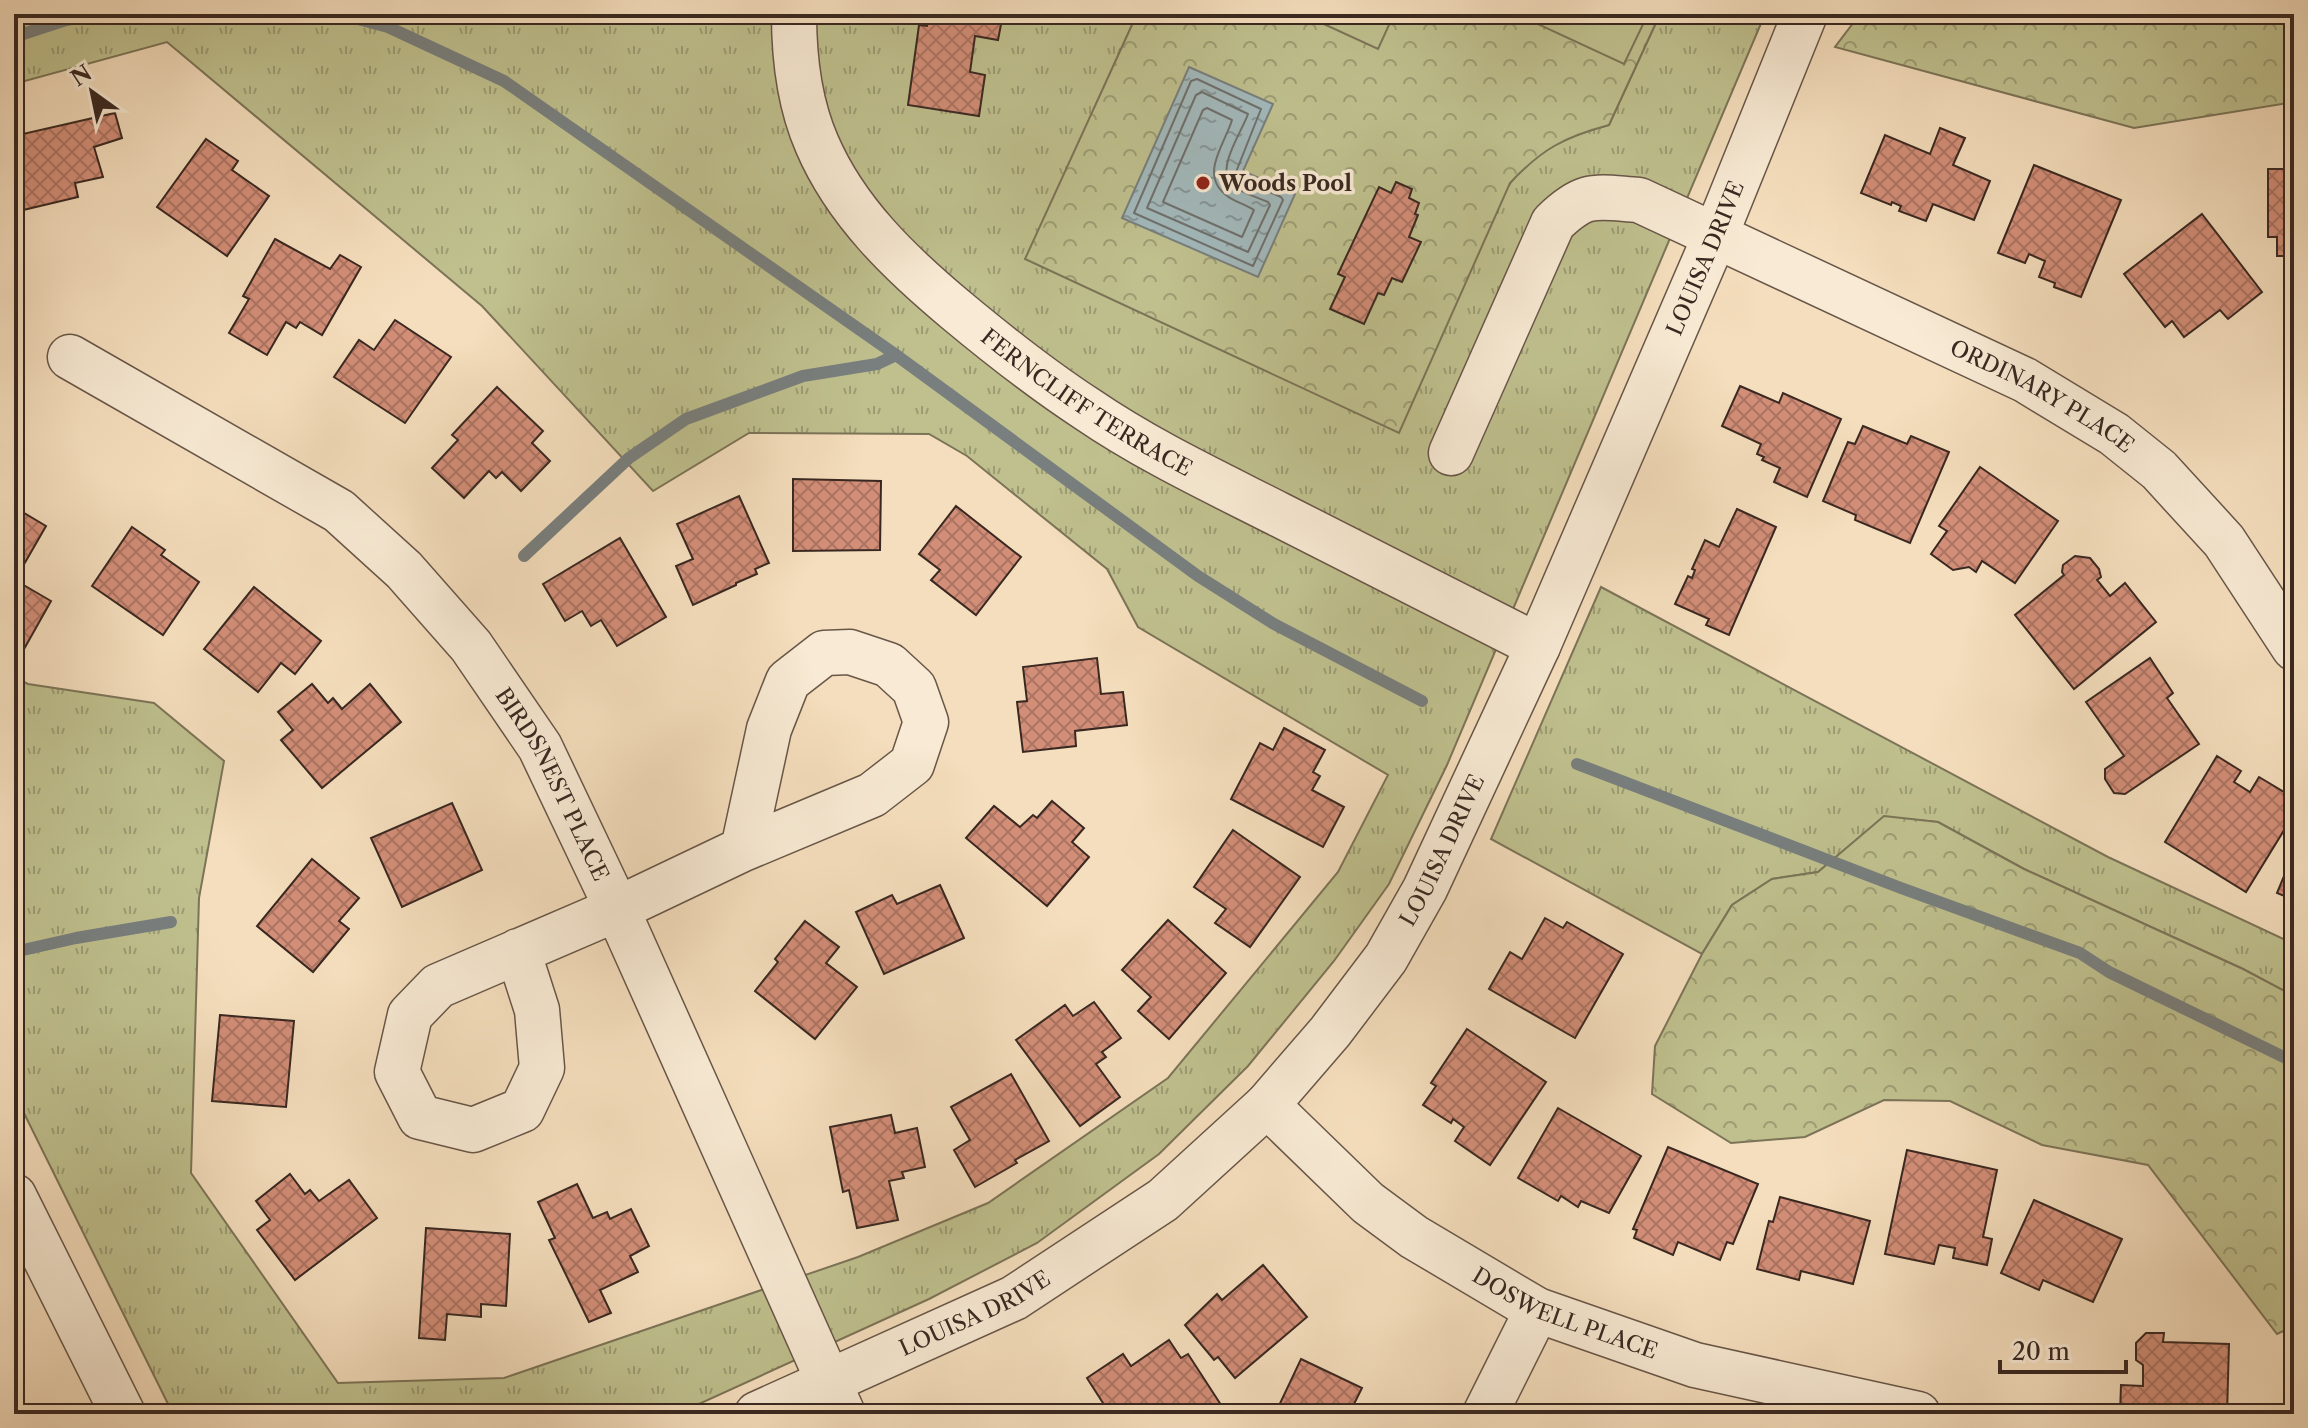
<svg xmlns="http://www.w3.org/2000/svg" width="2308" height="1428" font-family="'Libre Caslon Text',serif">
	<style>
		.grass { fill: url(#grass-tufts); stroke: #7c7458; stroke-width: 2 }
		.forest { fill: url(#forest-crowns); stroke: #7c7458; stroke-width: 2 }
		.pitch { fill: #bfc08e; stroke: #7c7458; stroke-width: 2 }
		.water { fill: url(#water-ripples); stroke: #787f7e; stroke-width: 2 }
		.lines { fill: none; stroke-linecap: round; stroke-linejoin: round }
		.shore { stroke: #6e706e; stroke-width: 2 }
		.stream { stroke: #787f7e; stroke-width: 12 }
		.building { fill: url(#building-cross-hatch); stroke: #392821; stroke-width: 2 }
		.minor-casing { stroke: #685648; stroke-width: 47 }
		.minor { stroke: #f8ead4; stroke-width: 44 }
		.poi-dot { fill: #8f2418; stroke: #f8ead4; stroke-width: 3 }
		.labels { text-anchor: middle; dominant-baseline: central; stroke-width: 7; stroke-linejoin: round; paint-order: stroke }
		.poi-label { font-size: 22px; font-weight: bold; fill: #392821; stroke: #f8ead4; text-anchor: start }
		.street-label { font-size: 22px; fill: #392821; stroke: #f8ead4 }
	</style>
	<defs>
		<pattern id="grass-tufts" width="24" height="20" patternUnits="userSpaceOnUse" patternTransform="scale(2)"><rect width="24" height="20" fill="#bfc08e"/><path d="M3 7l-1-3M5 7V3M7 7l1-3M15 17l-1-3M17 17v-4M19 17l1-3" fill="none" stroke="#9c9c74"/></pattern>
		<pattern id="forest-crowns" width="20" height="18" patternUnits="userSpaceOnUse" patternTransform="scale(2)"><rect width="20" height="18" fill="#bfc08e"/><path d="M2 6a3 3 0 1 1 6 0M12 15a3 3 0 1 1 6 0" fill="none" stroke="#9c9c74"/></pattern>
		<pattern id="water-ripples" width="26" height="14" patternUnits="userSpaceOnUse" patternTransform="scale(2)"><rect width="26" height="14" fill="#a2b9bc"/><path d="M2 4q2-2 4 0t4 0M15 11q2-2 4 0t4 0" fill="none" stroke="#859698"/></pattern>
		<pattern id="building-cross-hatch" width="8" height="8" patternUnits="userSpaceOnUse" patternTransform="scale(2)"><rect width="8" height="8" fill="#d38e78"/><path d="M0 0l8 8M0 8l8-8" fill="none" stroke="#ac7462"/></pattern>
	</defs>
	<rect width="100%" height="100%" fill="#f5debd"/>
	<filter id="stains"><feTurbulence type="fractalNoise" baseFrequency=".0025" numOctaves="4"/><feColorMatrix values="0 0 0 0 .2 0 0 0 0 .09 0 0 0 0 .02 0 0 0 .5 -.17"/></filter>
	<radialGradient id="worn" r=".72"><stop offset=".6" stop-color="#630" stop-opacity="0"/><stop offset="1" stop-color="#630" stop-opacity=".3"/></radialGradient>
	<g class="grass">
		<path d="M 14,14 L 670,14 L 691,24 L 696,14 L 1137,14 L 1026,259 L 1489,227 C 1496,212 1502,194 1512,181 C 1536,149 1571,135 1609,125 L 1660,14 L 1765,14 L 1447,765 L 1389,884 L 1334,961 L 1248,1066 L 1159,1154 L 1037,1243 L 929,1299 L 677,1414 L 173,1414 L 14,1093 L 14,677 L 28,684 L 154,703 L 224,761 L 199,898 L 191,1173 L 338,1383 L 504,1378 L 858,1257 L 988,1203 L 1168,1078 L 1338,872 L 1388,775 L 1138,627 L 1107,569 L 967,456 L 929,434 L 749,433 L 653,491 L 482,306 L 167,42 L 14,84 Z"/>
		<path d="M 1601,587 L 2108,857 L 2294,944 L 2294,996 L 2243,969 L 2024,869 L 1938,822 L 1884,817 L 1818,872 L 1772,879 L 1732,905 L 1702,954 L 1491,839 Z"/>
	</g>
	<g class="forest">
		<path d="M 1137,14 L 1660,14 L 1609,125 C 1564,137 1542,149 1510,183 L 1399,433 L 1025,259 Z"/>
		<path d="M 1860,14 L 2267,14 L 2294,28 L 2294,105 L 2288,103 L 2134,128 L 1835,47 Z"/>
		<path d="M 1884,816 L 1938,822 L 2024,869 L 2243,969 L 2294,996 L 2294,1326 L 2277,1334 L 2148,1165 L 2042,1145 L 1950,1101 L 1884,1100 L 1805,1137 L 1731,1143 L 1652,1094 L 1655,1046 L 1702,954 L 1732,905 L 1772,879 L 1818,872 Z"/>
	</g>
	<g class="pitch">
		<path d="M 1302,14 L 1394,14 L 1378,49 Z"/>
		<path d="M 1516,14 L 1648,14 L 1624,64 Z"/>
	</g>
	<path class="water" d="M 1189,67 L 1273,104 L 1243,171 L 1295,194 L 1258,277 L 1122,218 Z"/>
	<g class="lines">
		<g class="shore">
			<path d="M 1197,79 L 1261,109 L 1236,172 L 1241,179 L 1281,197 L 1283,200 L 1253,266 L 1134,213 L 1191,81 Z"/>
			<path d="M 1202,92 L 1248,114 C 1242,132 1214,170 1233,186 C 1242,193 1257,197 1268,202 L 1270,205 L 1248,252 L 1147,208 L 1196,95 Z"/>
			<path d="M 1207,108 L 1232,120 C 1225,144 1199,174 1226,195 C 1234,202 1245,204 1254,210 L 1242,237 L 1163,202 L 1203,110 Z"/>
		</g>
		<g class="stream">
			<path d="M 339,14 L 388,27 L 504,81 L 896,355 L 1198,576 L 1274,624 L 1422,701"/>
			<path d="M 14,37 L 66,20 L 97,14"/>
			<path d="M 524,556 L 629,458 L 686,419 L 803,376 L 877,364 L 896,355"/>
			<path d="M 1577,764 L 1901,888 L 2080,953 L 2109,972 L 2294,1062"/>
			<path d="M 14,952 L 76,938 L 171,922"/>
		</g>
	</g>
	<g class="building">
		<path d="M 929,14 L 1003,14 L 998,40 L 975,36 L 970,72 L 985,75 L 979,116 L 908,105 L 919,25 L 927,26 Z"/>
		<path d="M 115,113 L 122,138 L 94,147 L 103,177 L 75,183 L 78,197 L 19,211 L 14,192 L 14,136 Z"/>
		<path d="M 1940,128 L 1965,138 L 1953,165 L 1990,181 L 1974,220 L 1933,204 L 1926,221 L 1899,211 L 1901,206 L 1892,202 L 1891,205 L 1861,193 L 1885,135 L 1930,154 Z"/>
		<path d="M 206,139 L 238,161 L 232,170 L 269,196 L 227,256 L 157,207 Z"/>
		<path d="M 2034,165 L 2121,200 L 2081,297 L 2054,287 L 2055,283 L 2039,277 L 2045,261 L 2029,254 L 2025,263 L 1998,253 Z"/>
		<path d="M 2268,169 L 2294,169 L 2294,256 L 2277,256 L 2277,237 L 2268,237 Z"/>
		<path d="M 1396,182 L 1412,189 L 1409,198 L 1419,203 L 1415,214 L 1418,215 L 1409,237 L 1421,242 L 1402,282 L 1392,278 L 1384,295 L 1378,293 L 1364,324 L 1330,309 L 1345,277 L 1338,274 L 1379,187 L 1391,193 Z"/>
		<path d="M 2202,214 L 2262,292 L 2228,319 L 2220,310 L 2184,337 L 2172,321 L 2165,327 L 2124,274 Z"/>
		<path d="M 275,239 L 330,269 L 340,255 L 361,267 L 322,335 L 300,322 L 296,328 L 286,322 L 267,355 L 229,333 L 249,299 L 243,296 Z"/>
		<path d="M 395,320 L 451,357 L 405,423 L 334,377 L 359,340 L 374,350 Z"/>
		<path d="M 1740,386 L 1779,403 L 1783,393 L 1841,419 L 1807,497 L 1774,482 L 1780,468 L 1762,460 L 1764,457 L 1757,454 L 1761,444 L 1722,426 Z"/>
		<path d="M 497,387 L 543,431 L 532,443 L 550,461 L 521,491 L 502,472 L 496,478 L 489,471 L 464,498 L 432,468 L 458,440 L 452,435 Z"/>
		<path d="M 1863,426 L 1907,444 L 1911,436 L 1949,452 L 1910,543 L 1855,520 L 1856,515 L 1823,501 L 1848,442 L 1855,444 Z"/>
		<path d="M 1980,467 L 2058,521 L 2015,583 L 1982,561 L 1976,572 L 1969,567 L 1953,570 L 1931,554 L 1947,531 L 1939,526 Z"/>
		<path d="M 793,479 L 881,481 L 880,550 L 793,551 Z"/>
		<path d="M 739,496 L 769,563 L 755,569 L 757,574 L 736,583 L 736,585 L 693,605 L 676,566 L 693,559 L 677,524 Z"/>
		<path d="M 956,506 L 1021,557 L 976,615 L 931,580 L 940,570 L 919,554 Z"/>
		<path d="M 14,507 L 46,526 L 15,580 L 51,601 L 24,649 L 14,643 Z"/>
		<path d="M 1737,509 L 1776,527 L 1729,635 L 1706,625 L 1709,619 L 1675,604 L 1688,576 L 1692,578 L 1695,570 L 1692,569 L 1705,540 L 1719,547 Z"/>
		<path d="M 132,527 L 165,550 L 161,555 L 199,582 L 163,635 L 92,586 Z"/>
		<path d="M 620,538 L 666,617 L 617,646 L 601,620 L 591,626 L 582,611 L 565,621 L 543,584 Z"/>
		<path d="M 2075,556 L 2090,558 L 2099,569 L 2101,577 L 2097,580 L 2110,596 L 2125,583 L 2156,622 L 2074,689 L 2015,615 L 2064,575 L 2062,572 L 2063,565 Z"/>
		<path d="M 254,587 L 321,641 L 295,674 L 281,663 L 258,692 L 204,649 Z"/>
		<path d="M 1097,658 L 1101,694 L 1123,692 L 1127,725 L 1075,731 L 1076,746 L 1023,752 L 1017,702 L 1027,701 L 1023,667 Z"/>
		<path d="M 2150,658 L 2173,693 L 2167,698 L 2199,744 L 2125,794 L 2114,793 L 2105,779 L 2105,769 L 2124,756 L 2086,702 Z"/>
		<path d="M 312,684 L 328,703 L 333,698 L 342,709 L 370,684 L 401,722 L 322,788 L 281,740 L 293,730 L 278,712 Z"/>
		<path d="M 1284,728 L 1325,750 L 1313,772 L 1320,776 L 1312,790 L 1344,807 L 1323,847 L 1231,799 L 1260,743 L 1273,750 Z"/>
		<path d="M 2217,756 L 2241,771 L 2234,782 L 2250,792 L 2259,777 L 2294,798 L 2294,814 L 2246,892 L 2165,842 Z"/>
		<path d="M 1052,801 L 1084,828 L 1072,842 L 1089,857 L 1047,906 L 966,838 L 994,806 L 1020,827 L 1033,815 L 1037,818 Z"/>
		<path d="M 452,803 L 482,870 L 402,907 L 371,838 Z"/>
		<path d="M 1233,830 L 1300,877 L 1250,947 L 1215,923 L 1226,909 L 1194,887 Z"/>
		<path d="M 2294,852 L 2294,900 L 2277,893 Z"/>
		<path d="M 312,859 L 359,898 L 339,921 L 349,929 L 313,972 L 257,926 Z"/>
		<path d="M 940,885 L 964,938 L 884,974 L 856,912 L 892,895 L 897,904 Z"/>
		<path d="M 1545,918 L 1563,928 L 1567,922 L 1623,954 L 1575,1038 L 1489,989 L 1510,952 L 1522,959 Z"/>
		<path d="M 1168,920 L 1226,973 L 1169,1039 L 1138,1011 L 1151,997 L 1122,970 Z"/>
		<path d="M 805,921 L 839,947 L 826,963 L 857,987 L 815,1039 L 755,991 L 778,962 L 775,959 Z"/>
		<path d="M 1094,1002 L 1121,1038 L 1102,1052 L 1106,1057 L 1096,1064 L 1120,1097 L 1080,1126 L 1016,1040 L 1065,1005 L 1073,1016 Z"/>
		<path d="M 220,1015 L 294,1021 L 286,1107 L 212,1101 Z"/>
		<path d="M 1467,1029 L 1546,1082 L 1490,1165 L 1455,1141 L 1464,1127 L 1453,1119 L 1451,1123 L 1423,1105 L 1436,1086 L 1431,1083 Z"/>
		<path d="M 1011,1074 L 1049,1141 L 1015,1160 L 1017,1163 L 975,1187 L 954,1150 L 970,1140 L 951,1107 Z"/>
		<path d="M 1558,1108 L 1641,1156 L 1609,1213 L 1581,1201 L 1578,1207 L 1561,1196 L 1558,1201 L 1518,1178 Z"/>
		<path d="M 891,1115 L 895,1133 L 917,1128 L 925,1167 L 902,1172 L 904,1178 L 889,1181 L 898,1220 L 857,1228 L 849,1190 L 843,1192 L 830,1127 Z"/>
		<path d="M 1668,1147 L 1758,1184 L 1733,1244 L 1727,1242 L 1720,1260 L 1678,1242 L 1673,1255 L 1634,1238 L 1637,1230 L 1633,1229 Z"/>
		<path d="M 1907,1150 L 1997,1170 L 1983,1237 L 1992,1239 L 1987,1265 L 1953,1258 L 1955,1248 L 1939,1245 L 1934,1264 L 1885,1254 Z"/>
		<path d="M 290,1174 L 305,1194 L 310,1190 L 319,1201 L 349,1180 L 377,1218 L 295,1280 L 257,1230 L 270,1220 L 256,1201 Z"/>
		<path d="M 577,1184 L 593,1218 L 607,1212 L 610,1219 L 631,1209 L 649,1246 L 630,1256 L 638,1272 L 600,1290 L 611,1313 L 589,1322 L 549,1240 L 555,1238 L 538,1202 Z"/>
		<path d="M 1780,1197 L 1870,1221 L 1853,1284 L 1801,1271 L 1799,1280 L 1757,1269 L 1769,1221 L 1773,1222 Z"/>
		<path d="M 2034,1200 L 2122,1239 L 2093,1302 L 2043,1280 L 2039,1290 L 2001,1273 Z"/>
		<path d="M 426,1228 L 510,1234 L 506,1306 L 481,1304 L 481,1317 L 447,1314 L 445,1340 L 419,1338 Z"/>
		<path d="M 1263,1265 L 1307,1317 L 1235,1378 L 1218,1357 L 1214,1360 L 1185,1325 L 1217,1294 L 1222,1300 Z"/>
		<path d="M 2146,1333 L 2164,1333 L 2163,1342 L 2229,1344 L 2227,1414 L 2120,1414 L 2121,1385 L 2143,1386 L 2143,1365 L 2136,1360 L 2136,1343 Z"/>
		<path d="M 1169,1340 L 1181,1358 L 1188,1354 L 1223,1408 L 1214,1414 L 1110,1414 L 1087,1378 L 1123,1354 L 1131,1366 Z"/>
		<path d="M 1301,1359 L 1362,1388 L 1349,1414 L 1275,1414 Z"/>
	</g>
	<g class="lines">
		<defs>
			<g id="minor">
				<path id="s1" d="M 794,14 C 794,59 799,103 817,144 C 846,212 901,264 956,310 C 998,345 1041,379 1087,409 C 1147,450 1213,481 1278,514 C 1364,558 1451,602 1538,646"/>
				<path id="s2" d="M 70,357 L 339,511 L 404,570 L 471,646 L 540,747 L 617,909 L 843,1414"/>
				<path id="s3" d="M 1451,453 L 1553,223 C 1586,191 1595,197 1639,200 L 2025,380 L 2114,434 L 2159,470 L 2224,541 L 2294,648"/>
				<path d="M 518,951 L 537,1010 L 542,1068 L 522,1110 L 473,1130 L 420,1117 L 397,1072 L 410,1015 L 438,986 L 617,909 L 743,849 L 872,795 L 912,764 L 926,722 L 914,688 L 889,665 L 850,652 L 824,653 L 788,681 L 769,729 L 743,849"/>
				<path id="s4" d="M 1267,1105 L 1368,1203 L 1414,1237 L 1537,1310 L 1695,1365 L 1918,1414"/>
				<path d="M 14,1196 L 123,1414"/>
				<path id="s5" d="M 757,1414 L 1014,1298 L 1163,1200 L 1267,1105 L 1330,1032 L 1386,958 L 1425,889 L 1538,646 L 1716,234 L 1805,14"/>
				<path d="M 1485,1414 L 1537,1310"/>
			</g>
		</defs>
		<use href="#minor" class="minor-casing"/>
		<use href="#minor" class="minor"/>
	</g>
	<circle class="poi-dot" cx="1203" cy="183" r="8"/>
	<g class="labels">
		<g class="poi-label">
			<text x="1219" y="183">Woods Pool</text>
		</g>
		<g class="street-label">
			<text stroke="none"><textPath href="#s5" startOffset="1560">LOUISA DRIVE</textPath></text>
			<text stroke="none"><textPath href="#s3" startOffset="794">ORDINARY PLACE</textPath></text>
			<text stroke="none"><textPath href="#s1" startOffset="512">FERNCLIFF TERRACE</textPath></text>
			<text stroke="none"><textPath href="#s2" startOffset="660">BIRDSNEST PLACE</textPath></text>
			<text stroke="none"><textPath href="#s5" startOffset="912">LOUISA DRIVE</textPath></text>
			<text stroke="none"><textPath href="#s5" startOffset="240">LOUISA DRIVE</textPath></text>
			<text stroke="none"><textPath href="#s4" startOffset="368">DOSWELL PLACE</textPath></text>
		</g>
	</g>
	<rect width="2308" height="1428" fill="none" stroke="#f5debd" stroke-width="48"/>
	<rect x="16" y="16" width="2276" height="1396" fill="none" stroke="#392821" stroke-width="4"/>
	<rect x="24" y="24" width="2260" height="1380" fill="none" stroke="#392821" stroke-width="2"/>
	<g transform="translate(92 92) rotate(327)" stroke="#f8ead4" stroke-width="6" paint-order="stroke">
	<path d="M0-6L14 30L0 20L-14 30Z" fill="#392821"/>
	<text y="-12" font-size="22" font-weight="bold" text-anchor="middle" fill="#392821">N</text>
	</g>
	<path d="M2000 1360v12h126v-12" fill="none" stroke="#392821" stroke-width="4"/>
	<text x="2012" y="1360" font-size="24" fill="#392821" stroke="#f8ead4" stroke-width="6" paint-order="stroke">20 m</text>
	<rect width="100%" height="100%" filter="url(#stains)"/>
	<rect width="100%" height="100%" fill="url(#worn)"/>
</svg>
